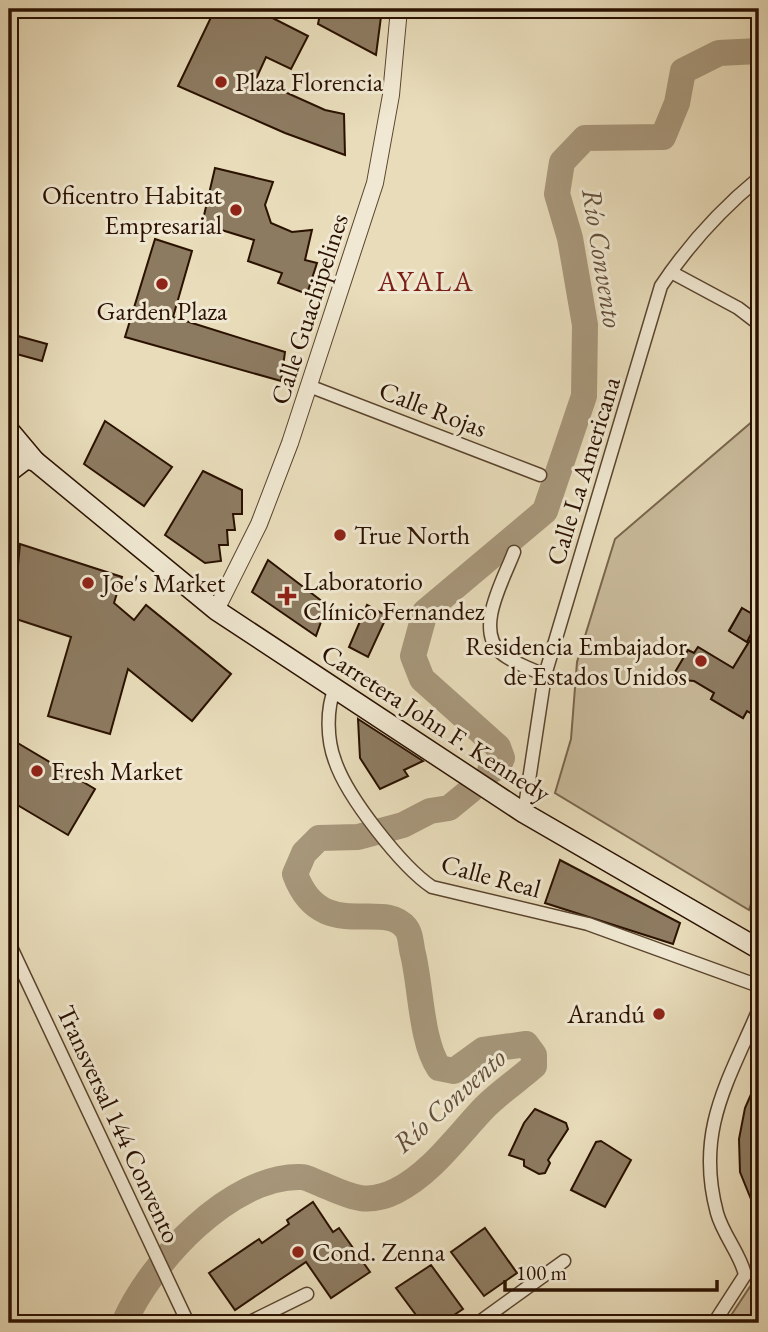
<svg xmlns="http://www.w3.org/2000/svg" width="768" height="1332" font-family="'EB Garamond',serif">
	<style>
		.green { fill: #c8b99a; stroke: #79654d; stroke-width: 2 }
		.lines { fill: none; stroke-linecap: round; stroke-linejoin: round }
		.river { stroke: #a7977b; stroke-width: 26 }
		.building { fill: #8d7b61; stroke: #2a1100; stroke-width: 2 }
		.minor-casing { stroke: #5a442e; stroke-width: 15 }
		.tertiary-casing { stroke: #5a442e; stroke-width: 18 }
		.secondary-casing { stroke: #2a1100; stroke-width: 22 }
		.minor { stroke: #f0e8d2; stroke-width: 12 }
		.tertiary { stroke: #f0e8d2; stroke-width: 16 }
		.secondary { stroke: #f0e8d2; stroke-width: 19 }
		.poi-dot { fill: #8f2418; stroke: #f0e8d2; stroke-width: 2.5 }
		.labels { text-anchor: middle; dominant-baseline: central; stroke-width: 6; stroke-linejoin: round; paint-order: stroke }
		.poi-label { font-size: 26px; fill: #2a1100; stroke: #f0e8d2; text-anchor: start }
		.street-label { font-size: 26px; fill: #2a1100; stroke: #f0e8d2 }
		.water-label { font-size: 28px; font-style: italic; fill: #624d37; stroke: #f0e8d2 }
		.neighbourhood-label { font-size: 28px; letter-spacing: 2px; fill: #7a1f14; stroke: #f0e8d2 }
	</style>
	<rect width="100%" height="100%" fill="#e8dcba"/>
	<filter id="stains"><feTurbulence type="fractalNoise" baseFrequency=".00286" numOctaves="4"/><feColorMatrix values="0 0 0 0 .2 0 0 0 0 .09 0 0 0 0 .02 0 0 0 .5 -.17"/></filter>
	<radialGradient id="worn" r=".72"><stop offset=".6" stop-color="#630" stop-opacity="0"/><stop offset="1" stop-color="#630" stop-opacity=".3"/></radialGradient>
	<g class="green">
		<path d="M 754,420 L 759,423 L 759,618 L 742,608 L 729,630 L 748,643 L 733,668 L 698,647 L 694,653 L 688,650 L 694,681 L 714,693 L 711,699 L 743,718 L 747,711 L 759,718 L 759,880 L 749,910 L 555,793 L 571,739 L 577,662 L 615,539 Z"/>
		<path d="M 759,1273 L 759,1323 L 726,1323 Z"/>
	</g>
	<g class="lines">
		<g class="river">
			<path d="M 490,771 L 498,767 L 502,758 L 498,747 L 422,679 L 413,656 L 425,612 L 545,511 L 584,396 L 585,325 L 570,238 L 557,194 L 562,162 L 585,138 L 663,137 L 677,103 L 683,71 L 719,53 L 759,51"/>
			<path d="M 124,1323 C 150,1263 230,1175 301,1177 C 307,1177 315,1182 321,1184 C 349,1196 366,1206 396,1191 C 432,1173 458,1135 485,1107 C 500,1092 518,1080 534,1066 L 534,1055 L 526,1044 L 483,1050 L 454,1071 L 439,1068 C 421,1042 421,987 413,954 C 411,947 411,934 406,928 C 383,898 321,945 295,874 L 304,853 L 319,838 L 358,837 L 403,825 L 430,811 L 449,808 L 471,790"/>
		</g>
	</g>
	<g class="building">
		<path d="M 215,9 L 255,9 L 308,36 L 291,69 L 266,57 L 256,79 L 325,110 L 344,114 L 345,155 L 285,133 L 178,86 Z"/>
		<path d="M 321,9 L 382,9 L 376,55 L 318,24 Z"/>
		<path d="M 215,168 L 273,182 L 265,205 L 271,223 L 292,232 L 312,230 L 305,260 L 317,263 L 307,294 L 278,283 L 282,273 L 248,261 L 254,240 L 202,224 Z"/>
		<path d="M 155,239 L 192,251 L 173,317 L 285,352 L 281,381 L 125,337 Z"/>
		<path d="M 18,336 L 47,344 L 42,361 L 13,353 Z"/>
		<path d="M 105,421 L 172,467 L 144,506 L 84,464 Z"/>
		<path d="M 203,471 L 242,490 L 242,514 L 233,514 L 235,530 L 227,530 L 228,545 L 219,545 L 221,561 L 205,563 L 165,535 Z"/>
		<path d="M 20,544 L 122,577 L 114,603 L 134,620 L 146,605 L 231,674 L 192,721 L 128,669 L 110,734 L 48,716 L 71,637 L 13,618 Z"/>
		<path d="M 268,560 L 327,605 L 316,636 L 252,592 Z"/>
		<path d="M 367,605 L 387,616 L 368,657 L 349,647 Z"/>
		<path d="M 742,608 L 759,618 L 747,642 L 729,631 Z"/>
		<path d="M 752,637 L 759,641 L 759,718 L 747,711 L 743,718 L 711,699 L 714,693 L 694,681 L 671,679 L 688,650 L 694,653 L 698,647 L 733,668 Z"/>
		<path d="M 358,719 L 423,761 L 404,770 L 408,776 L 380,789 L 360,758 Z"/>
		<path d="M 16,742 L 95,789 L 68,835 L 9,800 L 9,755 Z"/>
		<path d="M 560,860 L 680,923 L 673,944 L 545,903 Z"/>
		<path d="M 759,1076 L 759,1219 L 740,1172 L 739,1139 L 745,1108 Z"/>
		<path d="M 535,1109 L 566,1123 L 568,1129 L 548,1160 L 550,1163 L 545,1173 L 539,1174 L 524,1166 L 524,1160 L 509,1155 L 524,1123 Z"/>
		<path d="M 601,1141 L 631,1160 L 605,1207 L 571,1190 L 596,1142 Z"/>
		<path d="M 313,1202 L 333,1232 L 339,1228 L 370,1272 L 331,1298 L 306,1262 L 235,1310 L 209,1273 L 259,1239 L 262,1243 L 289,1224 L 287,1220 Z"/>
		<path d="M 485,1228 L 517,1273 L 484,1296 L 451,1252 Z"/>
		<path d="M 431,1265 L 463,1309 L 442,1323 L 422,1323 L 396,1288 Z"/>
	</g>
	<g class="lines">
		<defs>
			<g id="minor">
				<path d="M 671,272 L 738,308 L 759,324"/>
				<path d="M 309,386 L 540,475"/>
				<path d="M 514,552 C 504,579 474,629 501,653 C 513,663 531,669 545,675"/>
				<path d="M 335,688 C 326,709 327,740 335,761 C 347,797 402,867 432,887 L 588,924 L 759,986"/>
				<path d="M 524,813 L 545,675 L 661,286 C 689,244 720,210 759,178"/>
				<path d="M 9,943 L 188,1323"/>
				<path d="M 225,1323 L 248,1323"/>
				<path d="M 248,1323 L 307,1294"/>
				<path d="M 478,1323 L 564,1261"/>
				<path d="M 714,1323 L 745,1275 C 741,1255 723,1235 717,1213 C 695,1131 728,1082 759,1009"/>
			</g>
			<path id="tertiary" d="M 216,610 L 259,524 L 290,443 L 375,183 L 391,95 L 399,9"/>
			<g id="secondary">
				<path d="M 9,430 L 35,461 L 216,610 L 524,813 L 759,949"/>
				<path d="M 9,472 L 26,459 L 35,461"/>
			</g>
		</defs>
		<use href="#minor" class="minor-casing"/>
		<use href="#tertiary" class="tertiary-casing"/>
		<use href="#secondary" class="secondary-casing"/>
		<use href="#minor" class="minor"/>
		<use href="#tertiary" class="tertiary"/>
		<use href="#secondary" class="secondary"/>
	</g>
	<g class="poi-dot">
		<circle cx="221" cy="82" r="7"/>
		<circle cx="236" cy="210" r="7"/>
		<circle cx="162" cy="284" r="7"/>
		<circle cx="340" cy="535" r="7"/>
		<circle cx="88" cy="583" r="7"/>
		<path d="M283.5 585.5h7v7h7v7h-7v7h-7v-7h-7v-7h7z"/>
		<circle cx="701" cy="661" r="7"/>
		<circle cx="37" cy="771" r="7"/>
		<circle cx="659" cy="1014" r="7"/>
		<circle cx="298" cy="1252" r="7"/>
	</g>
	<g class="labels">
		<g class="poi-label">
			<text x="235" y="82">Plaza Florencia</text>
			<text x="222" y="195" text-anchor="end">Oficentro Habitat<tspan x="222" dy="30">Empresarial</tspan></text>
			<text x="162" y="311" text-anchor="middle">Garden Plaza</text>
			<text x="354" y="535">True North</text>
			<text x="303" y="581">Laboratorio<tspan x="303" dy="30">Clínico Fernandez</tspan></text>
			<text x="102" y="583">Joe's Market</text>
			<text x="687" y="646" text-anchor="end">Residencia Embajador<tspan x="687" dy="30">de Estados Unidos</tspan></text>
			<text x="51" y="771">Fresh Market</text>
			<text x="645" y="1014" text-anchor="end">Arandú</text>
			<text x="312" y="1252">Cond. Zenna</text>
		</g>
		<g class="street-label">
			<text transform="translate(309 309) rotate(-72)">Calle Guachipelines</text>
			<text transform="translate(433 409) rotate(21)">Calle Rojas</text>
			<text transform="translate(583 471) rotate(-73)">Calle La Americana</text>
			<text transform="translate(436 723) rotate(33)">Carretera John F. Kennedy</text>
			<text transform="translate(491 876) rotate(15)">Calle Real</text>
			<text transform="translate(119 1124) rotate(65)">Transversal 144 Convento</text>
		</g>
		<g class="water-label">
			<text transform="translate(603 258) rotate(81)">Río Convento</text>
			<text transform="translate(449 1100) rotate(-42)">Río Convento</text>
		</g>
		<g class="neighbourhood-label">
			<text x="426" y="281">AYALA</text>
		</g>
	</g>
	<rect width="768" height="1332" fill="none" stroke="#e8dcba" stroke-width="35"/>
	<rect x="10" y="10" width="747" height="1311" fill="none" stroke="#2a1100" stroke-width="3.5"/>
	<rect x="18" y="18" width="733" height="1297" fill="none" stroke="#2a1100" stroke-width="2"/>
	<path d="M505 1280v10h212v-10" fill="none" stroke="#2a1100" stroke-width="3.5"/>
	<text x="516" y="1280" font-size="21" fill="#2a1100" stroke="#f0e8d2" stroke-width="5" paint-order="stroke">100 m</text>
	<rect width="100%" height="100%" filter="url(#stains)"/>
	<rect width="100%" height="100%" fill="url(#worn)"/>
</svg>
